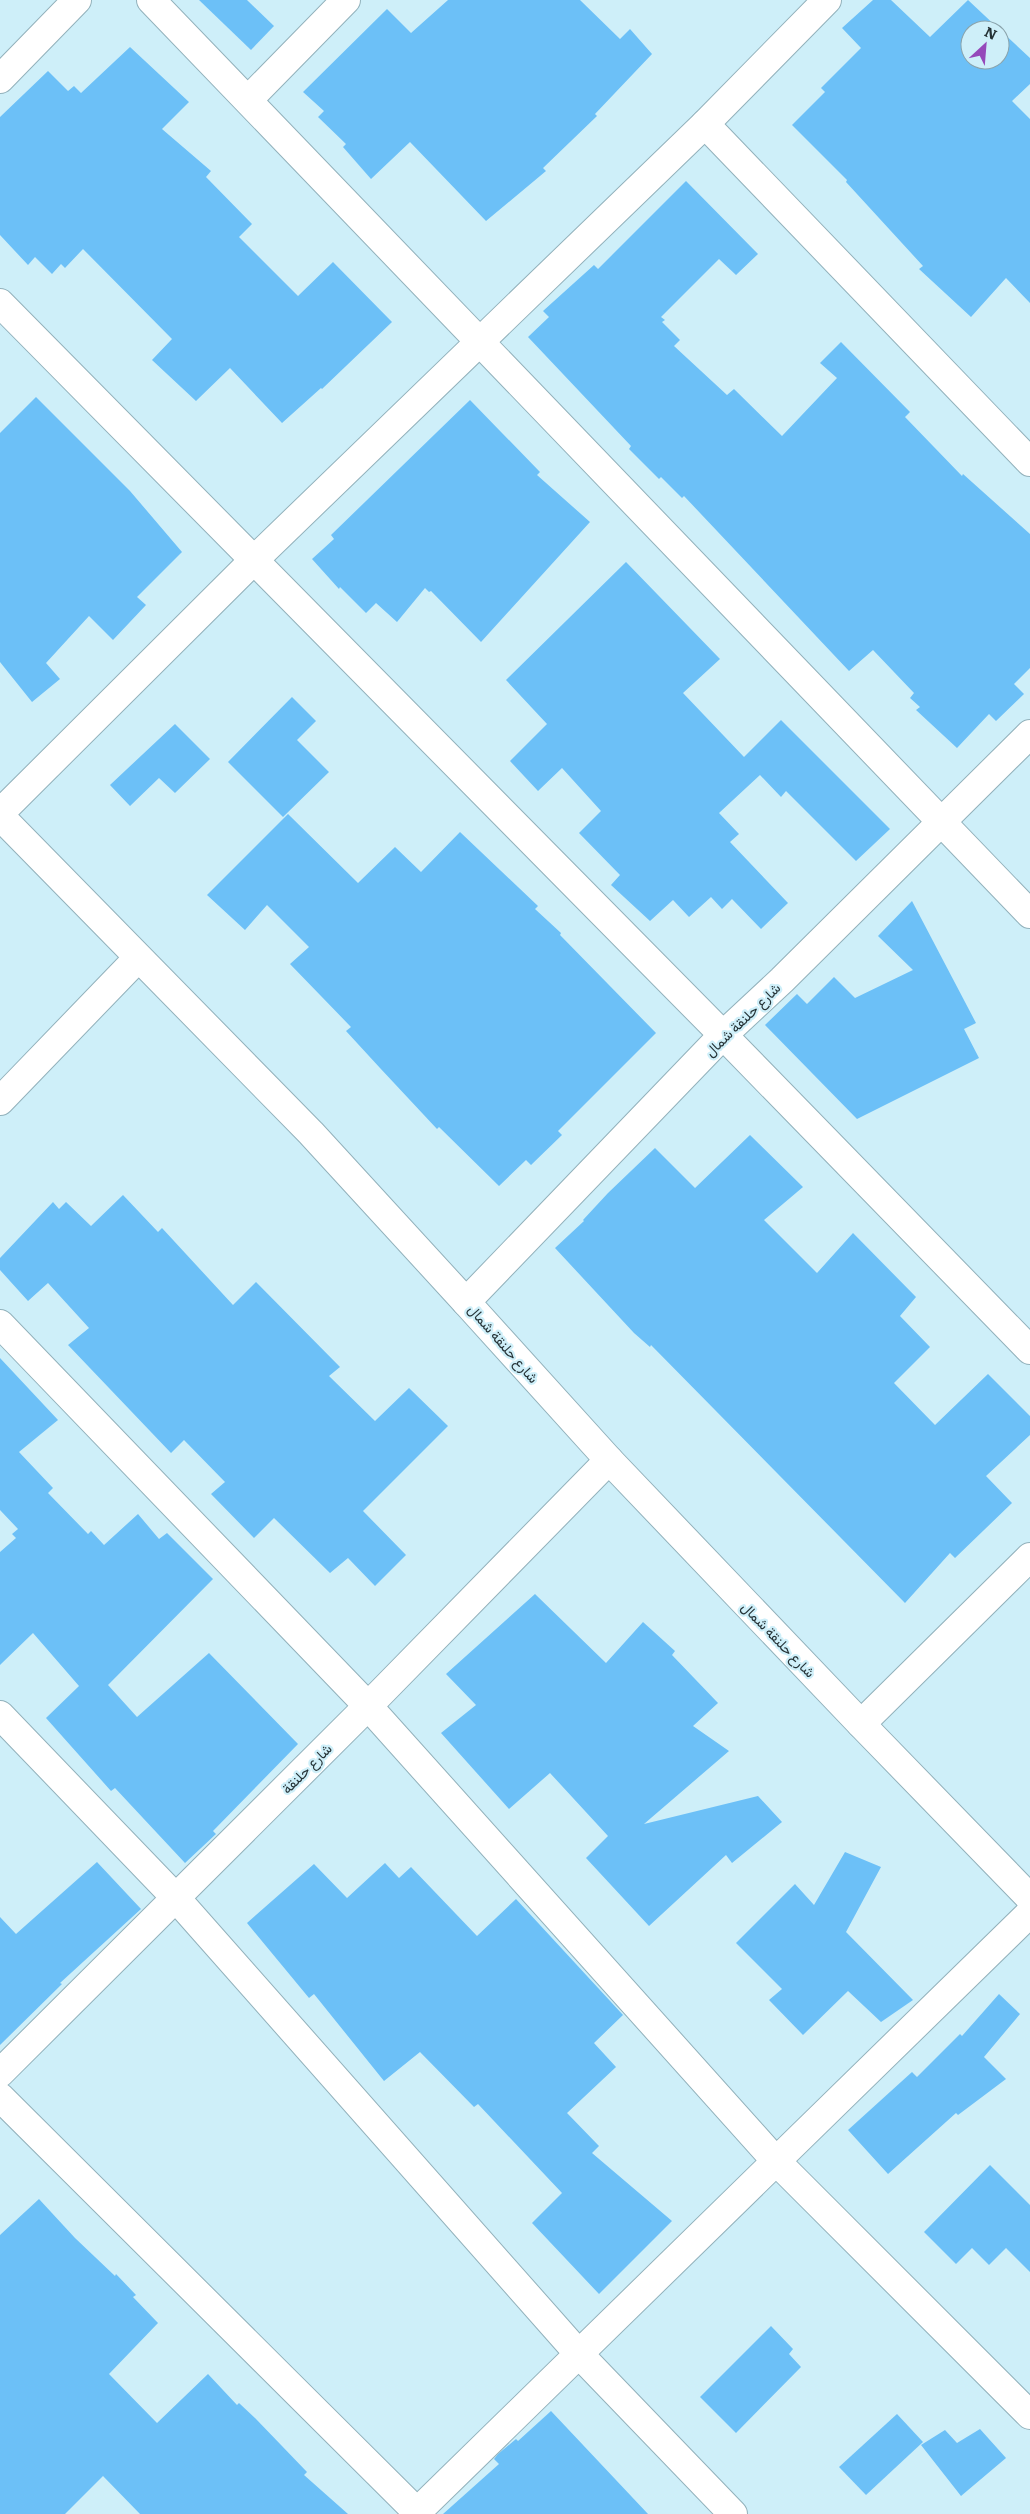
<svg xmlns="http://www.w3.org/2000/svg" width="1030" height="2514" font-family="Literata,Vazirmatn,serif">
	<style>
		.building { fill: #6cc0f7 }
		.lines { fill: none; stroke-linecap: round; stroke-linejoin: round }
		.street-casing { stroke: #92b1bb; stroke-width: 30 }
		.secondary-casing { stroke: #92b1bb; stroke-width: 30 }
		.street { stroke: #fff; stroke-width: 28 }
		.secondary { stroke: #fff; stroke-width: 28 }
		.labels { text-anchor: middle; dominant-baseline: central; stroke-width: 4.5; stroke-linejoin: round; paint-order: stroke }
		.street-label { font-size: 14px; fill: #253236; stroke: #ceeff9 }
	</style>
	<rect width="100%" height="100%" fill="#ceeff9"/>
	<g class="building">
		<path d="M 199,0 L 247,0 L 274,26 L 251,50 Z"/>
		<path d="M 448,0 L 580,0 L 620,39 L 630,29 L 652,54 L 595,114 L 597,116 L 543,168 L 546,171 L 486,221 L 410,142 L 371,179 L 343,147 L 346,144 L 318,117 L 324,111 L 303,92 L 387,9 L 411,33 Z"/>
		<path d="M 873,0 L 891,0 L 930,37 L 968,0 L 1000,30 L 970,30 L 970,60 L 1000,60 L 1000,30 L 1030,58 L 1030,84 L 1012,101 L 1030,119 L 1030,303 L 1006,278 L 971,317 L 919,269 L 923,266 L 846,182 L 847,180 L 792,125 L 825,92 L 821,88 L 861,48 L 842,28 Z"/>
		<path d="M 130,47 L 189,102 L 162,129 L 211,171 L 206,177 L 252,224 L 239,237 L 298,296 L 333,262 L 392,322 L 322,389 L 321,388 L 282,423 L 230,368 L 196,401 L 152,360 L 172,339 L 83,249 L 65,268 L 61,264 L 52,274 L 35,257 L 28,265 L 0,235 L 0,117 L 48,71 L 68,91 L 74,86 L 81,93 Z"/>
		<path d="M 686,181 L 758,254 L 736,275 L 719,259 L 661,317 L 665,320 L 662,322 L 680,340 L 674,346 L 727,395 L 734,389 L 782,436 L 837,378 L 820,363 L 841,342 L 910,412 L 905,417 L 962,476 L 963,474 L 1030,534 L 1030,668 L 1014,684 L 1024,694 L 996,721 L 989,714 L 957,748 L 916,710 L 920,707 L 910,698 L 914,693 L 873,650 L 849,671 L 684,496 L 682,498 L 661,477 L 659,479 L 629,449 L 631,446 L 528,337 L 549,317 L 543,311 L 594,265 L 598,269 Z"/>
		<path d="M 36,397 L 130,491 L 182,552 L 137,597 L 146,605 L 113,640 L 89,616 L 46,663 L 60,679 L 32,702 L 0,662 L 0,433 Z"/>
		<path d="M 470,400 L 540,472 L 537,475 L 590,522 L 481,642 L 431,591 L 429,592 L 425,588 L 397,622 L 376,603 L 366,613 L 340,587 L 339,589 L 312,559 L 334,539 L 331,535 Z"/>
		<path d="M 626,562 L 720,659 L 683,693 L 744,757 L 781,720 L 890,829 L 856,861 L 786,791 L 781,797 L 760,775 L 719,813 L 739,834 L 730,842 L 788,903 L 761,929 L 732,899 L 722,909 L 711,897 L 689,917 L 673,900 L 650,921 L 611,885 L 620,875 L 579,833 L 601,811 L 562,768 L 538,791 L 510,761 L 547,724 L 506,680 Z"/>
		<path d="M 292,697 L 316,721 L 297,740 L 329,772 L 283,817 L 228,762 Z"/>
		<path d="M 175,724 L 210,759 L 175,793 L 159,778 L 130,806 L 110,785 Z"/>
		<path d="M 288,814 L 358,883 L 395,847 L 421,872 L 460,832 L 538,906 L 535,909 L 561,933 L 560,935 L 656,1033 L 558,1131 L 562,1135 L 531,1165 L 526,1160 L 499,1186 L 439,1127 L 437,1129 L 380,1068 L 346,1031 L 351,1027 L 290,964 L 309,947 L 267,905 L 245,930 L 207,895 Z"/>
		<path d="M 912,901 L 976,1023 L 964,1029 L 979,1058 L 857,1119 L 765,1025 L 797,994 L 807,1004 L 834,977 L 855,998 L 913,970 L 878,936 Z"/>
		<path d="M 750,1135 L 803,1187 L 764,1220 L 817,1273 L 853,1233 L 916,1297 L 900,1316 L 930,1347 L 894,1383 L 935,1425 L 988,1374 L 1030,1416 L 1030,1435 L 986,1476 L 1012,1503 L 955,1558 L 950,1553 L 905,1603 L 651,1345 L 650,1347 L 634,1333 L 555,1248 L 584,1221 L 583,1220 L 608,1193 L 655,1148 L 695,1188 Z"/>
		<path d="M 123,1195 L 158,1232 L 162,1228 L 233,1305 L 256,1282 L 340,1367 L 329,1376 L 375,1421 L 409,1388 L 448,1426 L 363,1511 L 406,1555 L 375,1586 L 348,1558 L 330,1573 L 274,1518 L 254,1538 L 211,1494 L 225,1482 L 184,1440 L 171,1453 L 68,1345 L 89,1328 L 48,1283 L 28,1301 L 0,1270 L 0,1258 L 53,1202 L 59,1209 L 66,1202 L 91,1226 Z"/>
		<path d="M 0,1358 L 58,1420 L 19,1452 L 53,1488 L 48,1493 L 88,1534 L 91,1531 L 104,1545 L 138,1514 L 159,1539 L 167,1533 L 213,1579 L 108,1685 L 137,1717 L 209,1653 L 298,1744 L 213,1831 L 216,1834 L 185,1863 L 115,1788 L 111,1791 L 46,1718 L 79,1686 L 33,1633 L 0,1665 L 0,1552 L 16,1538 L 12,1534 L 18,1529 L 0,1510 Z"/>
		<path d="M 535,1594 L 606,1663 L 643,1622 L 675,1651 L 672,1655 L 718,1703 L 693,1726 L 729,1751 L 644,1824 L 758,1796 L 782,1822 L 732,1863 L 726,1855 L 649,1926 L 586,1858 L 608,1836 L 550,1773 L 509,1809 L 441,1733 L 476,1705 L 446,1674 Z"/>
		<path d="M 845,1852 L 881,1867 L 846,1932 L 913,2000 L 881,2022 L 848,1991 L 803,2035 L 769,2000 L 782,1989 L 736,1943 L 795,1884 L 814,1905 Z"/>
		<path d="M 97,1862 L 141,1909 L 60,1983 L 62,1984 L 0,2045 L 0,1917 L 16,1934 Z"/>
		<path d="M 385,1863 L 399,1878 L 411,1867 L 477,1936 L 516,1899 L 623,2015 L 594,2043 L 616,2067 L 567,2113 L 599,2146 L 592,2153 L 672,2221 L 599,2294 L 532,2223 L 562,2193 L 478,2104 L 474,2107 L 420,2052 L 384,2081 L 314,1994 L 309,1998 L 247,1923 L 314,1864 L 347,1898 Z"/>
		<path d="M 999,1994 L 1020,2014 L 984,2057 L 1006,2079 L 958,2115 L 956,2113 L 888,2174 L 848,2130 L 912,2072 L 917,2077 L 960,2034 L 962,2036 Z"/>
		<path d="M 990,2165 L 1030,2205 L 1030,2272 L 1006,2248 L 989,2265 L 972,2248 L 956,2264 L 924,2232 Z"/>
		<path d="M 39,2199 L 75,2238 L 115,2276 L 116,2274 L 136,2295 L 133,2297 L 158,2323 L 109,2374 L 157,2423 L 208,2374 L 237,2405 L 239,2403 L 256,2419 L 307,2472 L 304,2475 L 348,2514 L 140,2514 L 103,2476 L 65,2514 L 0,2514 L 0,2235 Z"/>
		<path d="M 771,2326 L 793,2349 L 789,2354 L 801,2367 L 736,2433 L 700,2397 Z"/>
		<path d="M 551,2411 L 648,2514 L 443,2514 L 499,2464 L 494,2459 L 498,2454 L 516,2439 L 518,2441 Z"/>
		<path d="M 897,2414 L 923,2442 L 866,2495 L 839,2467 Z"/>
		<path d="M 980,2429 L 1006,2458 L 961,2496 L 921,2445 L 945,2430 L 957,2443 Z"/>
	</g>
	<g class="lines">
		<defs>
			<g id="street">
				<path d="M 151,0 L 1030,914"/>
				<path d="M 0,79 L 77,0"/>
				<path d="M 248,100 L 346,0"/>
				<path d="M 705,124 L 1030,462"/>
				<path d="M 0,303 L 723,1035 L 1030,1350"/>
				<path d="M 0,813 L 254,560 L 705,124 L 827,0"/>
				<path d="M 0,816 L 311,1133 L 466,1302"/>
				<path d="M 0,1101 L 138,958"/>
				<path d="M 0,1324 L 368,1706 L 775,2160 L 1030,2415"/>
				<path d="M 609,1460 L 466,1302 L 723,1035 L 782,980 L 1030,734"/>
				<path d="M 0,1715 L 175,1897 L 578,2353 L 733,2514"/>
				<path d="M 861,1724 L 1030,1557"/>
				<path d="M 0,2097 L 419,2514"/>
				<path d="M 415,2514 L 1030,1913"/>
			</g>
			<path id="secondary" d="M 0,2073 L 368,1706 L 609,1460 L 861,1724 L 1030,1898"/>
		</defs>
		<use href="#street" class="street-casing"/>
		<use href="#secondary" class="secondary-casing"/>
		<use href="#street" class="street"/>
		<use href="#secondary" class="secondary"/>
	</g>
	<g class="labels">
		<g class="street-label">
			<text transform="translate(742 1019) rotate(-44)">شارع حلنقة شمال</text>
			<text transform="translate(504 1343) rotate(49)">شارع حلنقة شمال</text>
			<text transform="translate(779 1639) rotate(46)">شارع حلنقة شمال</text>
			<text transform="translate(306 1768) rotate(-45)">شارع حلنقة</text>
		</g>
	</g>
	<g transform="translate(985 45) rotate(26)"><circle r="24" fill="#ceeff9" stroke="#8aa3ab"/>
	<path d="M0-4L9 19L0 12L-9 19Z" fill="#9549ba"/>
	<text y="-8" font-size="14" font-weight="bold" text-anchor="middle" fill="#253236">N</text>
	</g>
</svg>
